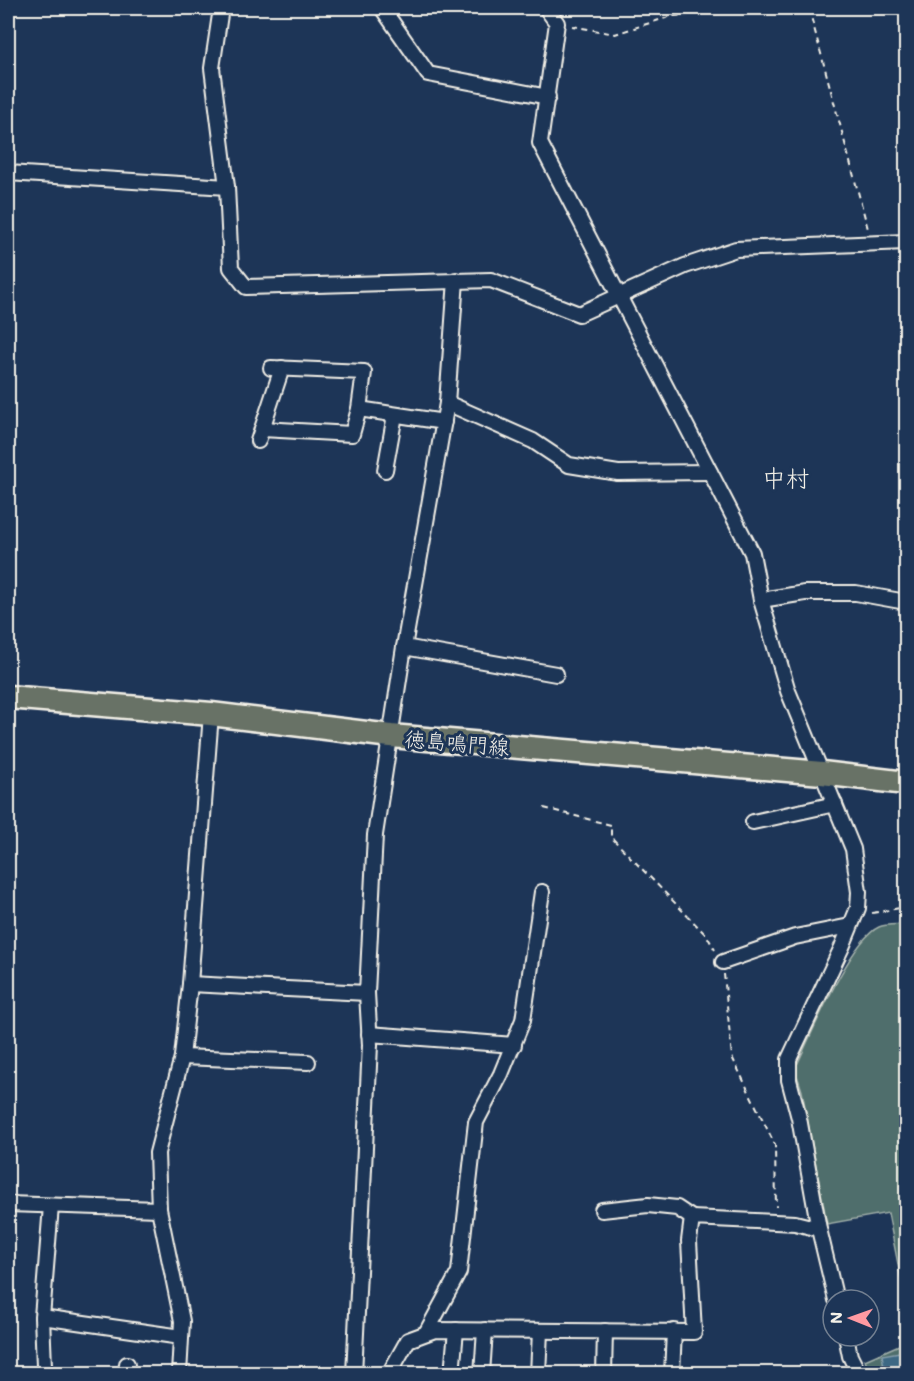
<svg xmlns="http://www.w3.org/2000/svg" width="914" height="1381" font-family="Mali,'Klee One',sans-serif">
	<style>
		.green { fill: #506e6c; stroke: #a2b0aa; stroke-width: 1.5 }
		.water { fill: #3e6884; stroke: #879fac; stroke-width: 1.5 }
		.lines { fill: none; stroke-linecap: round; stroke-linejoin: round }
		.minor-casing { stroke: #f4f1e8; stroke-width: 18 }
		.primary-casing { stroke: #f4f1e8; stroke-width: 27 }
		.path { stroke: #f4f1e8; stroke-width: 2; stroke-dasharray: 6 4.5; stroke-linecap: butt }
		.minor { stroke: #1d3557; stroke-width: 14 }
		.primary { stroke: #687266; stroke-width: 22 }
		.labels { text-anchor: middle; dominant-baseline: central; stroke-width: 6; stroke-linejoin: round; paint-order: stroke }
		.street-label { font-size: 21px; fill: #f4f1e8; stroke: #1d3557 }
		.quarter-label { font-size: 24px; fill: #f4f1e8; stroke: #1d3557 }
	</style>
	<rect width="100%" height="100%" fill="#1d3557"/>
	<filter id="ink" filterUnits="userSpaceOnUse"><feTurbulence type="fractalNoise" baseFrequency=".0167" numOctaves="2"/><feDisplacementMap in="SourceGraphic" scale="12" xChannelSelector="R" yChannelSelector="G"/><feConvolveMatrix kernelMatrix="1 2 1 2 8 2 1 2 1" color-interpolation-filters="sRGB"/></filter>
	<g filter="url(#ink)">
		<g class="green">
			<path d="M 906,924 L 906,1305 L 888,1213 L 827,1224 L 802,1091 L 795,1069 C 810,1038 850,940 879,927 C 886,924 898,925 906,924 Z"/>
			<path d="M 906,1342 L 906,1373 L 869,1373 L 865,1360 Z"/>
		</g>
		<path class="water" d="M 906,1351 L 906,1373 L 885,1373 L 882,1355 Z"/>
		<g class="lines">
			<defs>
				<g id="minor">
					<path d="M 221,8 L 212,68 L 227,187 L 231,268 L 246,287 L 491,280 L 579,314 L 685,266 L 736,249 L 906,242"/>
					<path d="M 382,8 L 428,74 L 548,97"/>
					<path d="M 546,8 L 557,23 L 540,143 L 752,553 L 761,600 L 788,691 L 853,849 L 859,892 L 858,908 L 842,947 L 789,1059 L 789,1080 L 799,1118 L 819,1229 L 836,1300"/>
					<path d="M 8,173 L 227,187"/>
					<path d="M 447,403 L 533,441 L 569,465 L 618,473 L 710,472"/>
					<path d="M 359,409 L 444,422"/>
					<path d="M 262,429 L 352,434 L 359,409 L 364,372 L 271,368"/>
					<path d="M 258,441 L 282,368"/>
					<path d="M 385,470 L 395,415"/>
					<path d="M 761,600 L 805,593 L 856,593 L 906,602"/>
					<path d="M 404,647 L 556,674"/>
					<path d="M 753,822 L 835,804"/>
					<path d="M 723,962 L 795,937 L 850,926"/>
					<path d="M 190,984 L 367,993"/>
					<path d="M 369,1034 L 514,1045"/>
					<path d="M 182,1057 L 308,1062"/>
					<path d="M 8,1204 L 159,1209"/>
					<path d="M 602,1210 L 648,1205 L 677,1208 L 692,1218"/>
					<path d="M 42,1317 L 181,1337"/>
					<path d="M 426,1333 L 459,1272 L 476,1122 L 501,1074 L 523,1020 L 542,892"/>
					<path d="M 846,1336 L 850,1356 L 859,1374"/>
					<path d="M 44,1366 L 42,1317 L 51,1206"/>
					<path d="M 126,1374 L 127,1364"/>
					<path d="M 179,1374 L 182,1321 L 159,1209 L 157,1153 L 182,1057 L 190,984 L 211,714"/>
					<path d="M 354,1374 L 370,1045 L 367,993 L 375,835 L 404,647 L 447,403 L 456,280"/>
					<path d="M 389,1374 L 408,1340 L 435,1330 L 694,1332 L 689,1241 L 692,1218 L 795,1223 L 819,1229"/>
					<path d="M 452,1374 L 456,1330"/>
					<path d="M 482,1374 L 485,1330"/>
					<path d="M 538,1374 L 540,1331"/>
					<path d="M 604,1374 L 605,1331"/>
					<path d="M 672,1374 L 674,1331"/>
				</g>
				<path id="primary" d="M 8,697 L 211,714 L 391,736 L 822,773 L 906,783"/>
			</defs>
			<use href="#minor" class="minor-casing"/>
			<use href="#primary" class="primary-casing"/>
			<g class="path">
				<path d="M 809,9 L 868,229"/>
				<path d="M 572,26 L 615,34 L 672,16 L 809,8"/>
				<path d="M 544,808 L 611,825 L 611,837 L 707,936 L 715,950"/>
				<path d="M 872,913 L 906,907"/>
				<path d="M 724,974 L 732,1057 L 775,1145 L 776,1207"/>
			</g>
			<use href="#minor" class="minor"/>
			<use href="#primary" class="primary"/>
		</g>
	</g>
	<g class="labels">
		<g class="street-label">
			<text transform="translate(457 742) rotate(5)">徳島鳴門線</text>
		</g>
		<g class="quarter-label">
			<text x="786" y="477">中村</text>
		</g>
	</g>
	<rect width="914" height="1381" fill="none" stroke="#1d3557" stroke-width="30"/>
	<rect x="15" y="15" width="884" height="1351" fill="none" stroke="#f4f1e8" stroke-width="2" filter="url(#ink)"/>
	<g transform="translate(851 1318) rotate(271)"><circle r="28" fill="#1d3557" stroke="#738091" stroke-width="1.5"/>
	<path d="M0-4.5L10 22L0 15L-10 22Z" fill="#ff9aa2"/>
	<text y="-9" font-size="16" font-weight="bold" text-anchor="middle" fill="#f4f1e8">N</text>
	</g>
</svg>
